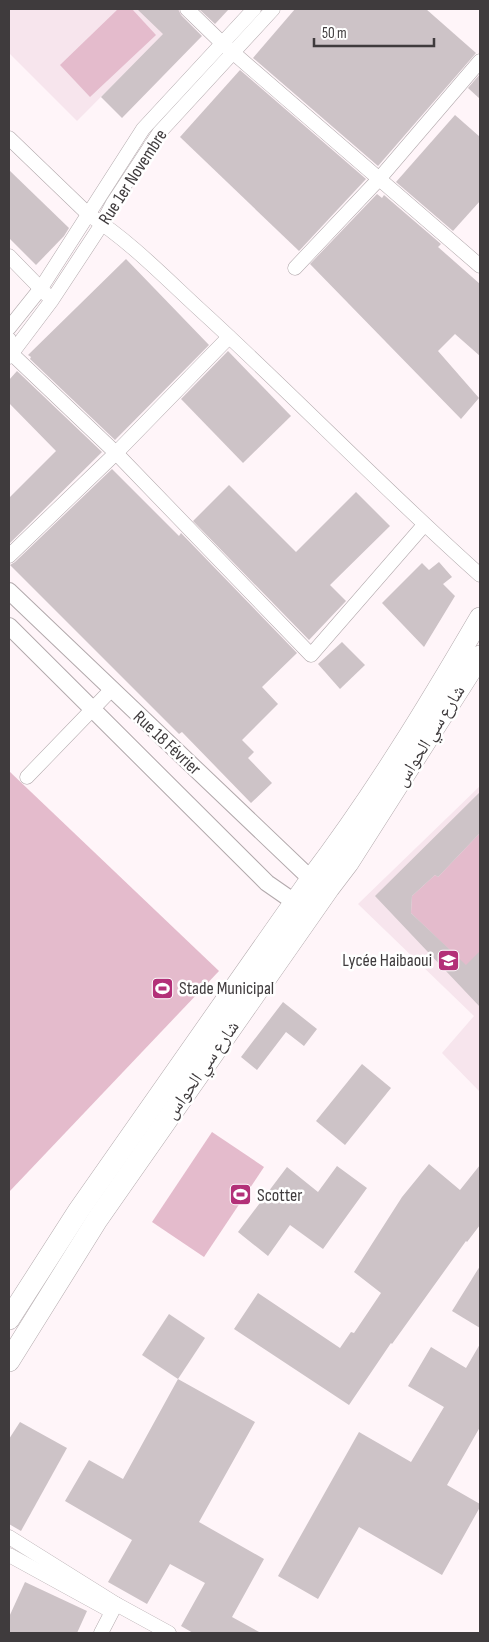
<svg xmlns="http://www.w3.org/2000/svg" width="489" height="1642" font-family="'Sofia Sans Condensed','Noto Naskh Arabic',sans-serif">
	<style>
		.built { fill: #f7e5ed }
		.green { fill: #e4bbcc }
		.building { fill: #cdc3c7 }
		.lines { fill: none; stroke-linecap: round; stroke-linejoin: round }
		.minor-casing { stroke: #b2a9ac; stroke-width: 15 }
		.tertiary-casing { stroke: #b2a9ac; stroke-width: 18 }
		.primary-casing { stroke: #b2a9ac; stroke-width: 22 }
		.minor { stroke: #fff; stroke-width: 14 }
		.tertiary { stroke: #fff; stroke-width: 16 }
		.primary { stroke: #fff; stroke-width: 21 }
		.labels { text-anchor: middle; dominant-baseline: central; stroke-width: 5; stroke-linejoin: round; paint-order: stroke }
		.street-label { font-size: 18px; fill: #3f3b3d; stroke: #fff }
		.poi-label { font-size: 18px; fill: #3f3b3d; stroke: #fff; text-anchor: start }
	</style>
	<rect width="100%" height="100%" fill="#fff5f9"/>
	<g class="built">
		<path d="M 9,9 L 178,9 L 183,14 L 77,121 L 9,53 Z"/>
		<path d="M 480,786 L 480,1092 L 442,1053 L 474,1016 L 358,904 Z"/>
	</g>
	<g class="green">
		<path d="M 118,9 L 132,9 L 156,35 L 90,97 L 60,65 Z"/>
		<path d="M 9,771 L 219,971 L 9,1192 Z"/>
		<path d="M 480,833 L 480,979 L 411,913 L 412,896 L 435,875 L 438,877 Z"/>
		<path d="M 212,1132 L 264,1167 L 204,1257 L 152,1222 Z"/>
	</g>
	<g class="building">
		<path d="M 137,9 L 178,9 L 181,15 L 202,36 L 122,118 L 101,97 L 163,34 Z"/>
		<path d="M 199,9 L 229,9 L 215,24 Z"/>
		<path d="M 295,9 L 426,9 L 476,53 L 378,166 L 253,58 Z"/>
		<path d="M 240,70 L 366,179 L 299,251 L 180,137 Z"/>
		<path d="M 480,74 L 480,99 L 468,88 Z"/>
		<path d="M 455,115 L 480,137 L 480,201 L 453,231 L 396,182 Z"/>
		<path d="M 9,170 L 69,228 L 64,236 L 36,265 L 9,238 Z"/>
		<path d="M 377,194 L 382,198 L 384,195 L 441,244 L 438,247 L 480,284 L 480,356 L 455,334 L 438,351 L 479,398 L 461,419 L 310,264 Z"/>
		<path d="M 126,259 L 209,345 L 115,440 L 30,359 L 31,357 L 28,355 Z"/>
		<path d="M 228,351 L 291,416 L 243,463 L 181,399 Z"/>
		<path d="M 17,371 L 102,452 L 9,544 L 9,498 L 56,451 L 9,403 L 9,380 Z"/>
		<path d="M 112,469 L 179,536 L 181,533 L 297,653 L 262,687 L 278,704 L 242,740 L 254,752 L 248,758 L 272,783 L 251,803 L 182,732 L 179,734 L 10,565 L 15,562 Z"/>
		<path d="M 229,485 L 296,552 L 356,492 L 390,526 L 330,585 L 346,601 L 309,640 L 193,521 Z"/>
		<path d="M 439,562 L 452,577 L 443,584 L 455,596 L 424,647 L 382,603 L 422,563 L 429,570 Z"/>
		<path d="M 342,642 L 365,665 L 340,689 L 318,664 Z"/>
		<path d="M 480,792 L 480,833 L 438,877 L 435,875 L 412,896 L 411,913 L 466,965 L 480,951 L 480,1007 L 375,896 Z"/>
		<path d="M 283,1002 L 317,1029 L 304,1046 L 286,1032 L 257,1070 L 241,1057 Z"/>
		<path d="M 362,1064 L 391,1088 L 345,1145 L 316,1121 Z"/>
		<path d="M 429,1164 L 460,1190 L 480,1165 L 480,1225 L 467,1242 L 466,1241 L 392,1344 L 391,1343 L 349,1405 L 234,1329 L 258,1293 L 340,1348 L 351,1332 L 354,1333 L 381,1293 L 354,1272 L 402,1197 Z"/>
		<path d="M 337,1166 L 367,1188 L 323,1249 L 290,1225 L 268,1256 L 238,1232 L 287,1167 L 318,1192 Z"/>
		<path d="M 480,1266 L 480,1328 L 452,1311 Z"/>
		<path d="M 169,1314 L 205,1338 L 178,1379 L 142,1355 Z"/>
		<path d="M 480,1344 L 480,1427 L 447,1485 L 480,1504 L 480,1507 L 442,1575 L 359,1527 L 318,1599 L 278,1576 L 359,1432 L 411,1462 L 444,1407 L 408,1386 L 431,1347 L 466,1368 Z"/>
		<path d="M 178,1379 L 255,1422 L 199,1522 L 264,1559 L 232,1617 L 261,1633 L 193,1633 L 181,1626 L 205,1583 L 170,1564 L 147,1604 L 108,1582 L 132,1540 L 65,1501 L 89,1460 L 123,1479 Z"/>
		<path d="M 20,1422 L 67,1448 L 21,1531 L 9,1524 L 9,1439 Z"/>
		<path d="M 25,1582 L 87,1611 L 77,1633 L 9,1633 L 9,1617 Z"/>
	</g>
	<g class="lines">
		<defs>
			<g id="minor">
				<path d="M 187,9 L 222,43 L 480,266"/>
				<path d="M 9,138 L 89,215 C 133,243 170,283 209,318 C 301,403 387,492 480,575"/>
				<path d="M 9,256 L 47,295"/>
				<path d="M 295,268 L 379,179 L 480,61"/>
				<path d="M 9,328 L 41,288 L 143,129 L 254,9"/>
				<path d="M 9,339 L 12,354 L 116,453 L 311,655 L 424,525"/>
				<path d="M 9,357 L 52,300 L 102,224 L 113,203 L 159,133 L 273,9"/>
				<path d="M 9,556 L 116,453 L 229,337"/>
				<path d="M 27,777 L 111,690"/>
				<path d="M 9,1537 L 116,1604 L 169,1633"/>
				<path d="M 9,1555 L 111,1611"/>
				<path d="M 101,1633 L 116,1604"/>
			</g>
			<g id="tertiary">
				<path d="M 9,591 L 311,879 L 321,884"/>
				<path d="M 9,626 L 267,883 L 303,908"/>
			</g>
			<g id="primary">
				<path d="M 9,1319 L 79,1210 L 311,879 C 374,796 428,707 480,618"/>
				<path d="M 9,1361 L 97,1220 L 329,888 L 348,863 L 480,656"/>
			</g>
		</defs>
		<use href="#minor" class="minor-casing"/>
		<use href="#tertiary" class="tertiary-casing"/>
		<use href="#primary" class="primary-casing"/>
		<use href="#minor" class="minor"/>
		<use href="#tertiary" class="tertiary"/>
		<use href="#primary" class="primary"/>
	</g>
	<defs>
		<symbol id="university-square" viewBox="-11 -11 22 22"><rect x="-9" y="-9" width="18" height="18" rx="4" fill="#b33078" stroke="#fff"/><path d="M0-5L7-2L0 1L-7-2ZM-4 1L0 2.5L4 1V4Q0 6-4 4Z" fill="#fff"/></symbol>
		<symbol id="stadium-square" viewBox="-11 -11 22 22"><rect x="-9" y="-9" width="18" height="18" rx="4" fill="#b33078" stroke="#fff"/><path d="M0-5a6.5 5 0 1 0 0 10a6.5 5 0 1 0 0-10ZM-3.5-1.8h7v3.6h-7Z" fill="#fff"/></symbol>
	</defs>
	<g fill-rule="evenodd">
		<use href="#university-square" x="436" y="948" width="25" height="25"/>
		<use href="#stadium-square" x="150" y="976" width="25" height="25"/>
		<use href="#stadium-square" x="228" y="1182" width="25" height="25"/>
	</g>
	<g class="labels">
		<g class="street-label">
			<text transform="translate(133 177) rotate(-57)">Rue 1er Novembre</text>
			<text transform="translate(430 736) rotate(-58)">شارع سي الحواس</text>
			<text transform="translate(167 743) rotate(43)">Rue 18 Février</text>
			<text transform="translate(202 1070) rotate(-55)">شارع سي الحواس</text>
		</g>
		<g class="poi-label">
			<text x="432" y="960" text-anchor="end">Lycée Haibaoui</text>
			<text x="179" y="988">Stade Municipal</text>
			<text x="257" y="1195">Scotter</text>
		</g>
	</g>
	<rect width="489" height="1642" fill="none" stroke="#3f3b3d" stroke-width="20"/>
	<path d="M314 38v8h120v-8" fill="none" stroke="#3f3b3d" stroke-width="2.5"/>
	<text x="322" y="38" font-size="15" fill="#3f3b3d" stroke="#ffffff" stroke-width="4" paint-order="stroke">50 m</text>
</svg>
